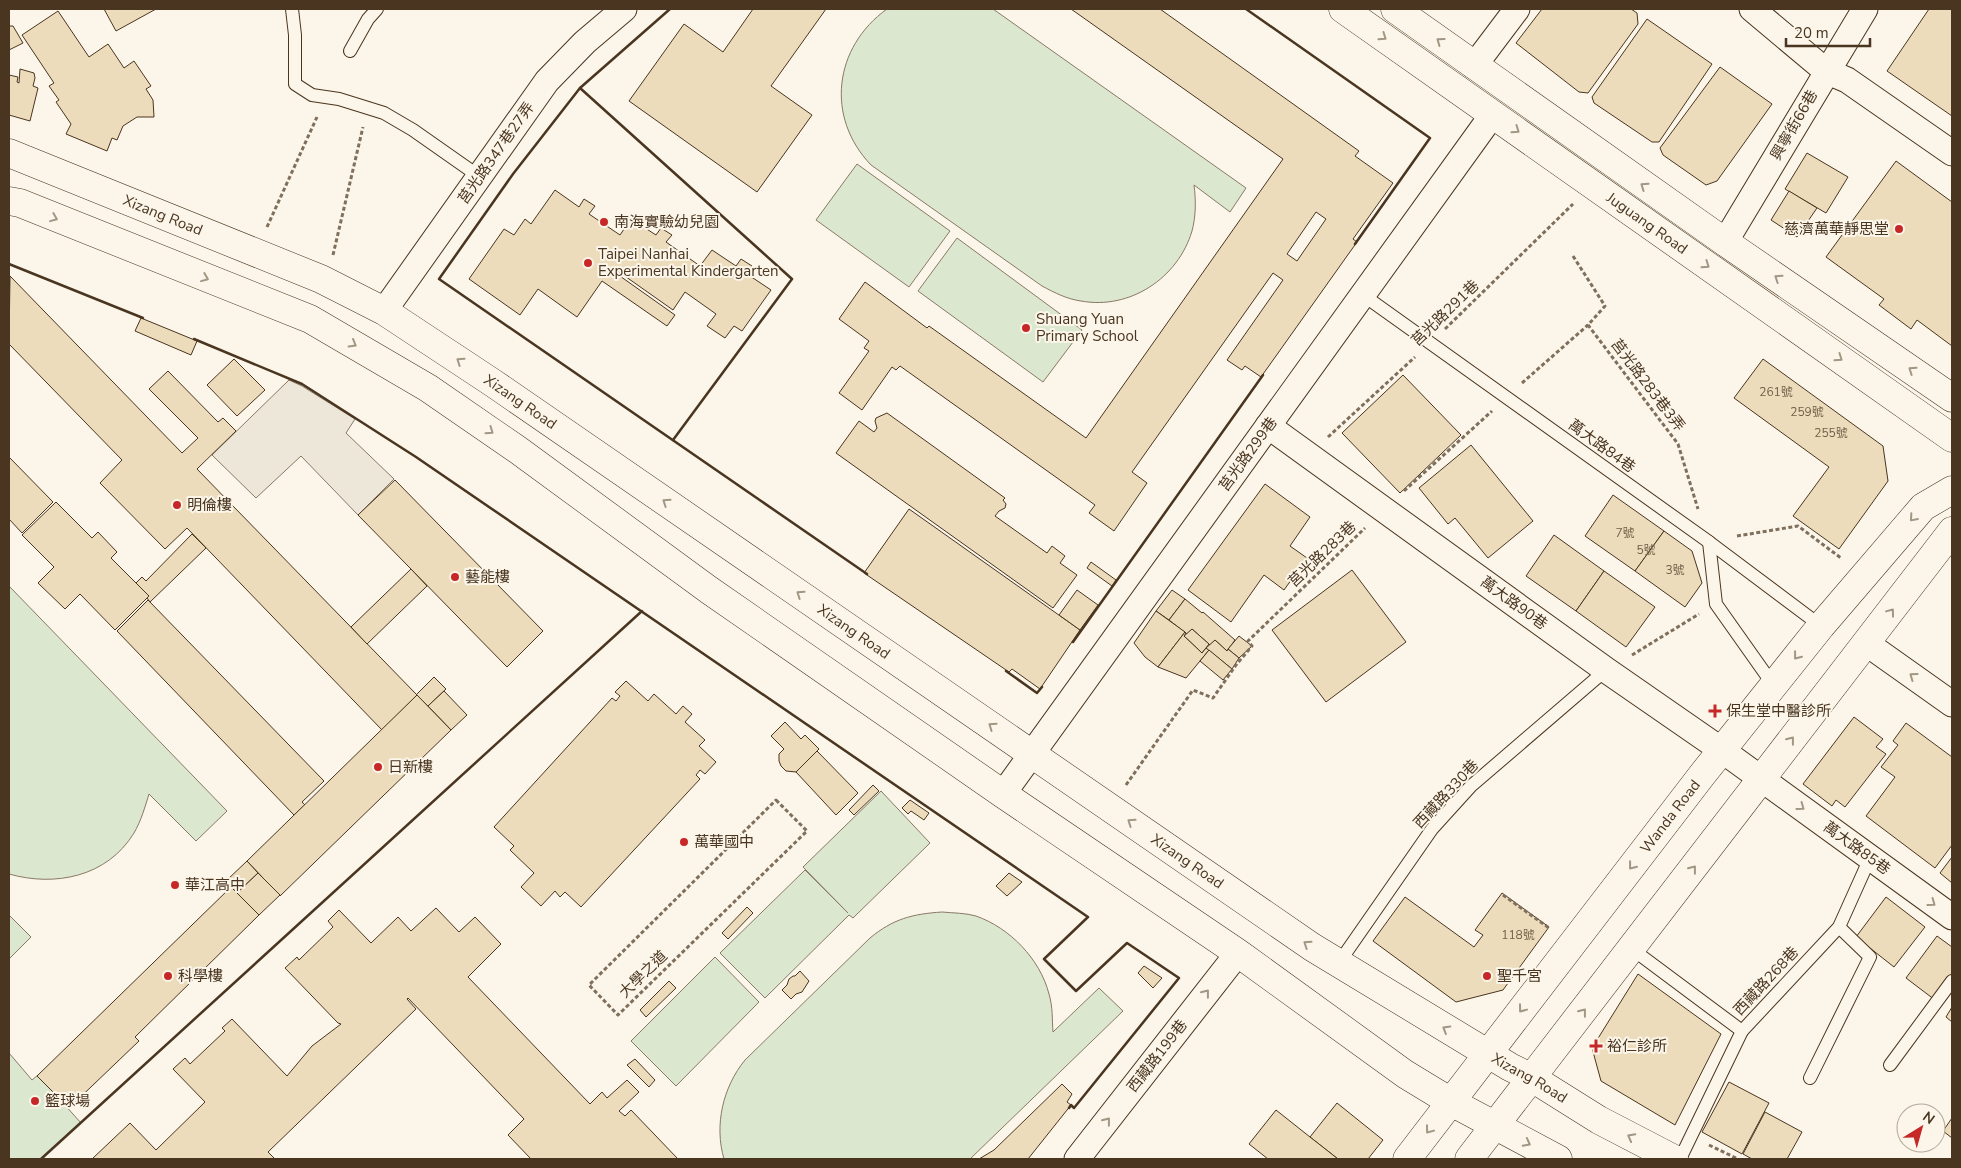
<svg xmlns="http://www.w3.org/2000/svg" width="1961" height="1168" font-family="'Nunito Sans','Noto Sans TC',sans-serif">
	<style>
		.green { fill: #dce7d0; stroke: #887966 }
		.parking { fill: #ede7d9; stroke: #887966 }
		.building { fill: #ecdcbc; stroke: #4a3520; fill-rule: evenodd }
		.lines { fill: none; stroke-linecap: round; stroke-linejoin: round }
		.lane-casing { stroke: #4a3520; stroke-width: 14 }
		.street-casing { stroke: #4a3520; stroke-width: 27 }
		.secondary-casing { stroke: #4a3520; stroke-width: 29 }
		.path { stroke: #7f6f5c; stroke-width: 3; stroke-dasharray: 4 2.5; stroke-linecap: butt }
		.lane { stroke: #fbf6e9; stroke-width: 12 }
		.street { stroke: #fbf6e9; stroke-width: 25 }
		.secondary { stroke: #fbf6e9; stroke-width: 28 }
		.wall { stroke: #4a3520; stroke-width: 2.5 }
		.oneway { stroke: #a29684 }
		.poi-dot { fill: #c62828; stroke: #fbf6e9; stroke-width: 2 }
		.labels { text-anchor: middle; dominant-baseline: central; stroke-width: 4; stroke-linejoin: round; paint-order: stroke }
		.number-label { font-size: 12px; fill: #725f47 }
		.street-label { font-size: 15px; fill: #4a3520; stroke: #fbf6e9 }
		.poi-label { font-size: 15px; fill: #4a3520; stroke: #fbf6e9; text-anchor: start }
	</style>
	<rect width="100%" height="100%" fill="#fbf6e9"/>
	<g class="green">
		<path d="M 887,9 L 993,9 L 1246,188 L 1230,212 L 1194,185 C 1196,200 1196,216 1192,231 C 1178,278 1130,310 1081,301 C 1067,299 1055,293 1042,286 L 871,165 C 825,117 834,47 887,9 Z"/>
		<path d="M 857,164 L 950,231 L 909,287 L 816,220 Z"/>
		<path d="M 957,238 L 1082,330 L 1043,382 L 918,291 Z"/>
		<path d="M 9,586 L 227,811 L 196,841 L 149,794 C 145,807 141,821 134,833 C 107,877 55,887 9,874 Z"/>
		<path d="M 881,791 L 930,843 L 853,918 L 849,915 L 765,998 L 720,953 L 805,870 L 848,913 L 803,867 Z"/>
		<path d="M 942,912 C 953,913 966,913 976,916 C 1010,928 1040,959 1049,994 C 1053,1007 1052,1020 1053,1032 L 1099,988 L 1123,1011 L 970,1159 L 724,1159 C 714,1125 723,1087 745,1060 L 870,938 C 893,919 912,914 942,912 Z"/>
		<path d="M 9,915 L 31,937 L 9,959 Z"/>
		<path d="M 715,957 L 759,1002 L 676,1086 L 631,1041 Z"/>
		<path d="M 9,1053 L 32,1080 L 38,1075 L 81,1123 L 40,1159 L 9,1159 Z"/>
	</g>
	<path class="parking" d="M 289,380 L 302,386 L 355,419 L 346,433 L 394,479 L 358,515 L 301,456 L 256,498 L 212,455 Z"/>
	<g class="building">
		<path d="M 104,9 L 156,9 L 116,31 Z"/>
		<path d="M 753,9 L 826,9 L 771,86 L 812,115 L 757,192 L 629,101 L 684,24 L 723,52 Z"/>
		<path d="M 1071,9 L 1160,9 L 1359,151 L 1355,156 L 1393,183 L 1353,239 L 1357,242 L 1261,377 L 1245,366 L 1242,370 L 1227,360 L 1283,280 L 1273,273 L 1132,472 L 1147,483 L 1114,531 L 1089,513 L 1095,505 L 900,366 L 896,370 L 892,367 L 862,410 L 839,393 L 869,351 L 864,348 L 869,341 L 839,319 L 865,282 L 927,328 L 929,326 L 1086,438 L 1283,159 ZM 1316,212 L 1326,219 L 1297,261 L 1287,254 Z"/>
		<path d="M 1542,9 L 1631,9 L 1637,13 L 1638,24 L 1588,93 L 1579,92 L 1516,43 Z"/>
		<path d="M 1929,9 L 1952,9 L 1952,116 L 1887,71 Z"/>
		<path d="M 58,11 L 89,57 L 108,44 L 124,68 L 134,61 L 151,86 L 146,89 L 153,100 L 154,117 L 137,117 L 123,126 L 117,140 L 112,138 L 107,151 L 66,134 L 71,124 L 56,102 L 59,100 L 49,86 L 54,83 L 22,35 Z"/>
		<path d="M 1647,19 L 1712,64 L 1659,142 L 1652,142 L 1594,103 L 1592,97 Z"/>
		<path d="M 9,26 L 13,26 L 23,43 L 9,50 Z"/>
		<path d="M 1720,67 L 1772,104 L 1717,181 L 1706,185 L 1663,155 L 1660,148 Z"/>
		<path d="M 20,69 L 34,73 L 35,78 L 33,86 L 38,88 L 30,121 L 9,115 L 9,75 L 18,77 L 17,82 L 19,83 Z"/>
		<path d="M 1807,153 L 1848,177 L 1826,213 L 1785,189 Z"/>
		<path d="M 1896,161 L 1952,202 L 1952,346 L 1917,320 L 1911,329 L 1879,305 L 1884,299 L 1826,257 Z"/>
		<path d="M 555,190 L 579,207 L 584,199 L 595,206 L 589,214 L 620,235 L 631,219 L 656,235 L 661,228 L 672,235 L 666,242 L 700,266 L 712,250 L 736,266 L 741,259 L 752,266 L 747,274 L 771,290 L 742,331 L 734,326 L 725,338 L 707,326 L 716,314 L 685,292 L 673,310 L 612,267 L 610,269 L 675,315 L 667,326 L 602,281 L 577,317 L 538,289 L 520,315 L 469,279 L 504,229 L 514,235 L 525,219 L 531,224 Z"/>
		<path d="M 1789,191 L 1817,208 L 1797,237 L 1771,220 Z"/>
		<path d="M 10,276 L 182,453 L 198,438 L 149,389 L 168,371 L 218,422 L 223,418 L 236,431 L 197,469 L 417,695 L 382,730 L 187,528 L 165,549 L 100,483 L 122,460 L 9,344 Z"/>
		<path d="M 141,318 L 197,341 L 191,355 L 135,331 Z"/>
		<path d="M 234,359 L 265,390 L 237,416 L 207,385 Z"/>
		<path d="M 1763,359 L 1883,446 L 1888,481 L 1839,549 L 1793,516 L 1829,467 L 1734,398 Z"/>
		<path d="M 1403,375 L 1461,435 L 1400,493 L 1342,433 Z"/>
		<path d="M 887,413 L 1005,498 L 1003,500 L 1006,504 L 1005,508 L 999,511 L 995,516 L 1047,553 L 1052,546 L 1065,556 L 1060,563 L 1077,575 L 1053,608 L 836,453 L 859,421 L 874,432 L 877,428 L 875,421 L 876,418 Z"/>
		<path d="M 1471,445 L 1533,521 L 1488,558 L 1455,518 L 1448,524 L 1419,488 Z"/>
		<path d="M 9,457 L 53,502 L 22,533 L 9,519 Z"/>
		<path d="M 395,480 L 543,631 L 507,667 L 358,515 Z"/>
		<path d="M 1265,484 L 1310,517 L 1290,546 L 1307,558 L 1284,590 L 1264,575 L 1231,622 L 1188,590 Z"/>
		<path d="M 1613,495 L 1664,531 L 1635,571 L 1585,536 Z"/>
		<path d="M 56,502 L 92,538 L 98,532 L 117,552 L 111,558 L 149,596 L 115,630 L 80,594 L 65,609 L 38,583 L 54,567 L 22,535 Z"/>
		<path d="M 909,509 L 1080,630 L 1040,689 L 1012,669 L 1009,672 L 864,573 Z"/>
		<path d="M 1664,531 L 1692,551 L 1702,583 L 1685,607 L 1635,571 Z"/>
		<path d="M 192,534 L 206,548 L 150,602 L 147,598 L 149,596 L 136,583 L 142,577 L 146,581 Z"/>
		<path d="M 1554,535 L 1604,571 L 1576,611 L 1526,576 Z"/>
		<path d="M 1091,562 L 1116,580 L 1112,586 L 1087,568 Z"/>
		<path d="M 411,569 L 427,586 L 367,644 L 351,627 Z"/>
		<path d="M 1352,570 L 1406,642 L 1326,702 L 1272,630 Z"/>
		<path d="M 1604,571 L 1655,607 L 1626,647 L 1576,611 Z"/>
		<path d="M 1077,590 L 1098,605 L 1080,630 L 1059,615 Z"/>
		<path d="M 1172,590 L 1185,599 L 1169,620 L 1156,611 Z"/>
		<path d="M 1185,599 L 1202,613 L 1203,612 L 1235,640 L 1227,651 L 1215,640 L 1210,645 L 1192,629 L 1187,634 L 1169,620 Z"/>
		<path d="M 148,600 L 324,781 L 302,802 L 305,805 L 294,815 L 117,631 Z"/>
		<path d="M 1156,611 L 1185,632 L 1158,667 L 1145,657 L 1134,643 Z"/>
		<path d="M 1192,629 L 1209,644 L 1202,653 L 1184,636 Z"/>
		<path d="M 1185,632 L 1186,633 L 1184,636 L 1202,653 L 1206,648 L 1209,650 L 1186,678 L 1158,667 Z"/>
		<path d="M 1239,636 L 1252,646 L 1239,658 L 1228,649 Z"/>
		<path d="M 1215,640 L 1227,651 L 1228,649 L 1239,658 L 1232,669 L 1206,648 Z"/>
		<path d="M 1209,650 L 1232,669 L 1223,680 L 1200,661 Z"/>
		<path d="M 434,677 L 446,689 L 428,706 L 416,695 Z"/>
		<path d="M 626,681 L 648,701 L 654,694 L 676,714 L 683,706 L 692,714 L 685,722 L 705,740 L 699,746 L 716,762 L 705,774 L 700,770 L 696,775 L 700,779 L 581,907 L 565,892 L 560,897 L 555,891 L 541,906 L 521,887 L 534,873 L 510,850 L 514,846 L 494,827 L 612,698 L 616,701 L 620,696 L 615,692 Z"/>
		<path d="M 444,691 L 467,715 L 451,730 L 428,706 Z"/>
		<path d="M 417,695 L 451,730 L 280,896 L 247,861 Z"/>
		<path d="M 1854,717 L 1883,739 L 1876,747 L 1886,754 L 1845,807 L 1836,800 L 1832,806 L 1803,784 Z"/>
		<path d="M 785,722 L 801,739 L 805,735 L 819,749 L 796,772 L 786,771 L 781,766 L 779,761 L 779,754 L 784,749 L 771,736 Z"/>
		<path d="M 1906,723 L 1952,757 L 1952,845 L 1935,868 L 1866,816 L 1895,777 L 1881,767 L 1898,745 L 1893,741 Z"/>
		<path d="M 817,751 L 858,793 L 836,815 L 796,772 Z"/>
		<path d="M 873,785 L 879,791 L 854,815 L 849,810 Z"/>
		<path d="M 910,800 L 929,813 L 924,820 L 911,811 L 908,814 L 902,808 Z"/>
		<path d="M 1952,857 L 1952,883 L 1940,873 Z"/>
		<path d="M 247,861 L 258,873 L 237,893 L 226,881 Z"/>
		<path d="M 258,873 L 280,895 L 259,915 L 237,893 Z"/>
		<path d="M 1009,873 L 1022,882 L 1007,896 L 996,886 Z"/>
		<path d="M 231,887 L 259,915 L 135,1037 L 139,1041 L 69,1108 L 37,1076 Z"/>
		<path d="M 1502,893 L 1549,927 L 1503,990 L 1456,1002 L 1373,941 L 1405,897 L 1474,947 L 1483,935 L 1475,930 Z"/>
		<path d="M 1886,897 L 1925,927 L 1894,967 L 1856,937 Z"/>
		<path d="M 747,907 L 753,913 L 728,939 L 722,933 Z"/>
		<path d="M 436,908 L 459,932 L 475,917 L 501,944 L 468,977 L 590,1104 L 602,1092 L 607,1098 L 627,1080 L 639,1092 L 619,1111 L 625,1116 L 631,1110 L 678,1159 L 531,1159 L 508,1135 L 524,1119 L 408,998 L 407,999 L 416,1009 L 268,1152 L 275,1159 L 92,1159 L 130,1123 L 156,1150 L 205,1102 L 173,1069 L 185,1058 L 190,1064 L 225,1031 L 222,1028 L 232,1019 L 287,1076 L 312,1046 L 341,1024 L 338,1023 L 285,968 L 297,957 L 299,960 L 333,927 L 328,921 L 339,910 L 371,943 L 398,917 L 411,931 Z"/>
		<path d="M 1937,936 L 1952,947 L 1952,976 L 1935,1000 L 1906,978 Z"/>
		<path d="M 1144,966 L 1162,978 L 1153,988 L 1138,973 Z"/>
		<path d="M 800,971 L 809,981 L 802,992 L 796,994 L 791,999 L 782,990 L 787,985 L 789,979 L 793,976 L 795,976 Z"/>
		<path d="M 1638,974 L 1721,1034 L 1675,1125 L 1601,1081 L 1592,1048 Z"/>
		<path d="M 669,981 L 676,988 L 646,1017 L 640,1010 Z"/>
		<path d="M 1952,1007 L 1952,1022 L 1946,1017 Z"/>
		<path d="M 635,1059 L 655,1080 L 649,1087 L 627,1065 Z"/>
		<path d="M 1729,1082 L 1769,1103 L 1742,1154 L 1702,1132 Z"/>
		<path d="M 1062,1084 L 1072,1094 L 1067,1102 L 1071,1105 L 1028,1159 L 979,1159 L 994,1150 Z"/>
		<path d="M 1337,1103 L 1383,1140 L 1368,1159 L 1338,1159 L 1310,1137 Z"/>
		<path d="M 1276,1110 L 1310,1137 L 1338,1159 L 1268,1159 L 1249,1144 Z"/>
		<path d="M 1765,1112 L 1802,1132 L 1787,1159 L 1752,1159 L 1743,1154 Z"/>
		<path d="M 1952,1118 L 1952,1138 L 1943,1131 Z"/>
	</g>
	<g class="lines">
		<defs>
			<g id="lane">
				<path d="M 292,9 L 295,35 L 295,84 L 312,95 L 339,99 L 384,113 L 413,130 L 480,177"/>
				<path d="M 350,51 L 368,19 L 377,9"/>
				<path d="M 1363,295 L 1709,542 L 1821,626"/>
				<path d="M 1709,542 L 1716,604 L 1774,686"/>
				<path d="M 1632,949 L 1742,1031"/>
				<path d="M 1338,964 L 1432,829 L 1471,786 L 1606,670"/>
				<path d="M 1890,1065 L 1952,981"/>
				<path d="M 1810,1078 L 1870,957 L 1839,927"/>
				<path d="M 1680,1159 L 1742,1031 L 1839,927 L 1870,858"/>
			</g>
			<g id="street">
				<path d="M 1752,9 L 1826,71 L 1847,80 L 1952,153"/>
				<path d="M 1474,66 L 1517,9"/>
				<path d="M 1725,242 L 1865,9"/>
				<path d="M 384,311 L 547,81 L 585,42 L 624,9"/>
				<path d="M 1268,426 L 1606,670 L 1723,751 L 1952,917"/>
				<path d="M 1866,643 L 1952,704"/>
				<path d="M 1003,794 L 1493,114"/>
				<path d="M 1077,1159 L 1238,953"/>
			</g>
			<g id="secondary">
				<path id="s1" d="M 1343,9 L 1952,438"/>
				<path d="M 1395,9 L 1725,242 L 1952,398"/>
				<path id="s2" d="M 9,153 L 321,279 L 384,311 L 493,383 L 1312,947 L 1510,1067 L 1532,1078 L 1599,1120 L 1674,1159"/>
				<path d="M 9,201 L 20,203 L 310,319 L 428,388 L 518,450 L 709,590 L 1003,794 L 1238,953 L 1405,1074 L 1451,1102 L 1558,1159"/>
				<path id="s3" d="M 1407,1159 L 1702,775 L 1821,626 L 1923,507 L 1952,490"/>
				<path d="M 1469,1159 L 1952,531"/>
			</g>
		</defs>
		<use href="#lane" class="lane-casing"/>
		<use href="#street" class="street-casing"/>
		<use href="#secondary" class="secondary-casing"/>
		<g class="path">
			<path d="M 267,227 L 317,117"/>
			<path d="M 333,255 L 363,127"/>
			<path d="M 1573,256 L 1605,306 L 1588,325 L 1678,444 L 1698,509"/>
			<path d="M 1445,329 L 1573,204"/>
			<path d="M 1522,383 L 1588,325"/>
			<path d="M 1328,437 L 1415,357"/>
			<path d="M 1404,491 L 1492,411"/>
			<path d="M 1737,536 L 1798,526 L 1841,558"/>
			<path d="M 1632,655 L 1699,614"/>
			<path d="M 1126,785 L 1193,690 L 1213,698 L 1236,665 L 1252,646 L 1248,641 L 1365,528"/>
			<path d="M 776,800 L 807,831 L 618,1015 L 589,985 Z"/>
			<path d="M 1503,895 L 1549,928"/>
			<path d="M 1709,1145 L 1738,1159"/>
		</g>
		<use href="#lane" class="lane"/>
		<use href="#street" class="street"/>
		<use href="#secondary" class="secondary"/>
		<g class="wall">
			<path d="M 670,9 L 580,88 L 513,174 L 439,279 L 867,574"/>
			<path d="M 1246,9 L 1430,138 L 1355,244"/>
			<path d="M 580,88 L 792,279 L 673,440"/>
			<path d="M 9,264 L 143,318"/>
			<path d="M 194,339 L 302,384 L 416,457 L 1088,917 L 1044,959 L 1076,991 L 1127,943 L 1179,978 L 1074,1108 L 1071,1105 L 1069,1108"/>
			<path d="M 1073,642 L 1263,375"/>
			<path d="M 1006,671 L 1037,693 L 1042,687"/>
			<path d="M 41,1159 L 642,611"/>
		</g>
	</g>
	<defs><path id="oneway-chevron" d="M-2-3.5L2.5 0L-2 3.5" fill="none" stroke-width="1.6" stroke-linecap="round" stroke-linejoin="round" transform="scale(1.25)"/></defs>
	<g class="oneway">
		<use href="#oneway-chevron" transform="translate(1383 37) rotate(35)"/>
		<use href="#oneway-chevron" transform="translate(1440 41) rotate(-144)"/>
		<use href="#oneway-chevron" transform="translate(1516 130) rotate(35)"/>
		<use href="#oneway-chevron" transform="translate(1644 186) rotate(-145)"/>
		<use href="#oneway-chevron" transform="translate(54 218) rotate(22)"/>
		<use href="#oneway-chevron" transform="translate(1706 265) rotate(35)"/>
		<use href="#oneway-chevron" transform="translate(205 278) rotate(22)"/>
		<use href="#oneway-chevron" transform="translate(1778 278) rotate(-146)"/>
		<use href="#oneway-chevron" transform="translate(353 344) rotate(30)"/>
		<use href="#oneway-chevron" transform="translate(1839 358) rotate(35)"/>
		<use href="#oneway-chevron" transform="translate(460 361) rotate(-146)"/>
		<use href="#oneway-chevron" transform="translate(1912 370) rotate(-146)"/>
		<use href="#oneway-chevron" transform="translate(490 431) rotate(35)"/>
		<use href="#oneway-chevron" transform="translate(666 502) rotate(-146)"/>
		<use href="#oneway-chevron" transform="translate(1913 518) rotate(131)"/>
		<use href="#oneway-chevron" transform="translate(800 594) rotate(-146)"/>
		<use href="#oneway-chevron" transform="translate(1891 612) rotate(-53)"/>
		<use href="#oneway-chevron" transform="translate(1797 656) rotate(128)"/>
		<use href="#oneway-chevron" transform="translate(1913 676) rotate(-144)"/>
		<use href="#oneway-chevron" transform="translate(992 726) rotate(-145)"/>
		<use href="#oneway-chevron" transform="translate(1791 740) rotate(-52)"/>
		<use href="#oneway-chevron" transform="translate(1801 807) rotate(36)"/>
		<use href="#oneway-chevron" transform="translate(1131 822) rotate(-145)"/>
		<use href="#oneway-chevron" transform="translate(1632 866) rotate(128)"/>
		<use href="#oneway-chevron" transform="translate(1693 869) rotate(-52)"/>
		<use href="#oneway-chevron" transform="translate(1932 903) rotate(36)"/>
		<use href="#oneway-chevron" transform="translate(1307 944) rotate(-146)"/>
		<use href="#oneway-chevron" transform="translate(1206 993) rotate(-52)"/>
		<use href="#oneway-chevron" transform="translate(1522 1009) rotate(127)"/>
		<use href="#oneway-chevron" transform="translate(1583 1012) rotate(-52)"/>
		<use href="#oneway-chevron" transform="translate(1446 1029) rotate(-149)"/>
		<use href="#oneway-chevron" transform="translate(1107 1121) rotate(-52)"/>
		<use href="#oneway-chevron" transform="translate(1429 1130) rotate(127)"/>
		<use href="#oneway-chevron" transform="translate(1631 1137) rotate(-152)"/>
		<use href="#oneway-chevron" transform="translate(1527 1143) rotate(28)"/>
	</g>
	<g class="poi-dot">
		<circle cx="604" cy="222" r="5"/>
		<circle cx="1899" cy="229" r="5"/>
		<circle cx="588" cy="263" r="5"/>
		<circle cx="1026" cy="328" r="5"/>
		<circle cx="177" cy="505" r="5"/>
		<circle cx="455" cy="577" r="5"/>
		<path d="M1712.5 703.5h5v5h5v5h-5v5h-5v-5h-5v-5h5z"/>
		<circle cx="378" cy="767" r="5"/>
		<circle cx="684" cy="842" r="5"/>
		<circle cx="175" cy="885" r="5"/>
		<circle cx="168" cy="976" r="5"/>
		<circle cx="1487" cy="976" r="5"/>
		<path d="M1593.5 1038.5h5v5h5v5h-5v5h-5v-5h-5v-5h5z"/>
		<circle cx="35" cy="1101" r="5"/>
	</g>
	<g class="labels">
		<g class="number-label">
			<text x="1776" y="392">261號</text>
			<text x="1807" y="412">259號</text>
			<text x="1831" y="433">255號</text>
			<text x="1625" y="533">7號</text>
			<text x="1646" y="550">5號</text>
			<text x="1675" y="570">3號</text>
			<text x="1518" y="935">118號</text>
		</g>
		<g class="street-label">
			<text transform="translate(1794 125) rotate(-60)">興寧街66巷</text>
			<text transform="translate(496 153) rotate(-55)">莒光路347巷27弄</text>
			<text stroke="none"><textPath href="#s2" startOffset="166">Xizang Road</textPath></text>
			<text stroke="none"><textPath href="#s1" startOffset="372">Juguang Road</textPath></text>
			<text transform="translate(1445 313) rotate(-44)">莒光路291巷</text>
			<text transform="translate(1648 385) rotate(53)">莒光路283巷3弄</text>
			<text stroke="none"><textPath href="#s2" startOffset="571">Xizang Road</textPath></text>
			<text transform="translate(1602 446) rotate(36)">萬大路84巷</text>
			<text transform="translate(1248 454) rotate(-54)">莒光路299巷</text>
			<text transform="translate(1322 554) rotate(-44)">莒光路283巷</text>
			<text transform="translate(1514 603) rotate(36)">萬大路90巷</text>
			<text stroke="none"><textPath href="#s2" startOffset="976">Xizang Road</textPath></text>
			<text transform="translate(1446 794) rotate(-47)">西藏路330巷</text>
			<text stroke="none"><textPath href="#s3" startOffset="432">Wanda Road</textPath></text>
			<text transform="translate(1857 848) rotate(36)">萬大路85巷</text>
			<text stroke="none"><textPath href="#s2" startOffset="1381">Xizang Road</textPath></text>
			<text transform="translate(643 974) rotate(-44)">大學之道</text>
			<text transform="translate(1766 981) rotate(-47)">西藏路268巷</text>
			<text transform="translate(1157 1056) rotate(-52)">西藏路199巷</text>
			<text stroke="none"><textPath href="#s2" startOffset="1786">Xizang Road</textPath></text>
		</g>
		<g class="poi-label">
			<text x="614" y="222">南海實驗幼兒園</text>
			<text x="1889" y="229" text-anchor="end">慈濟萬華靜思堂</text>
			<text x="598" y="254">Taipei Nanhai<tspan x="598" dy="17">Experimental Kindergarten</tspan></text>
			<text x="1036" y="319">Shuang Yuan<tspan x="1036" dy="17">Primary School</tspan></text>
			<text x="187" y="505">明倫樓</text>
			<text x="465" y="577">藝能樓</text>
			<text x="1726" y="711">保生堂中醫診所</text>
			<text x="388" y="767">日新樓</text>
			<text x="694" y="842">萬華國中</text>
			<text x="185" y="885">華江高中</text>
			<text x="178" y="976">科學樓</text>
			<text x="1497" y="976">聖千宮</text>
			<text x="1607" y="1046">裕仁診所</text>
			<text x="45" y="1101">籃球場</text>
		</g>
	</g>
	<rect width="1961" height="1168" fill="none" stroke="#4a3520" stroke-width="20"/>
	<g transform="translate(1921 1128) rotate(37)"><circle r="24" fill="#fbf6e9" stroke="#b4a999"/>
	<path d="M0-4L9 19L0 12L-9 19Z" fill="#c62828"/>
	<text y="-8" font-size="14" font-weight="bold" text-anchor="middle" fill="#4a3520">N</text>
	</g>
	<path d="M1786 38v8h84v-8" fill="none" stroke="#4a3520" stroke-width="2.5"/>
	<text x="1794" y="38" font-size="15" fill="#4a3520" stroke="#fbf6e9" stroke-width="4" paint-order="stroke">20 m</text>
</svg>
